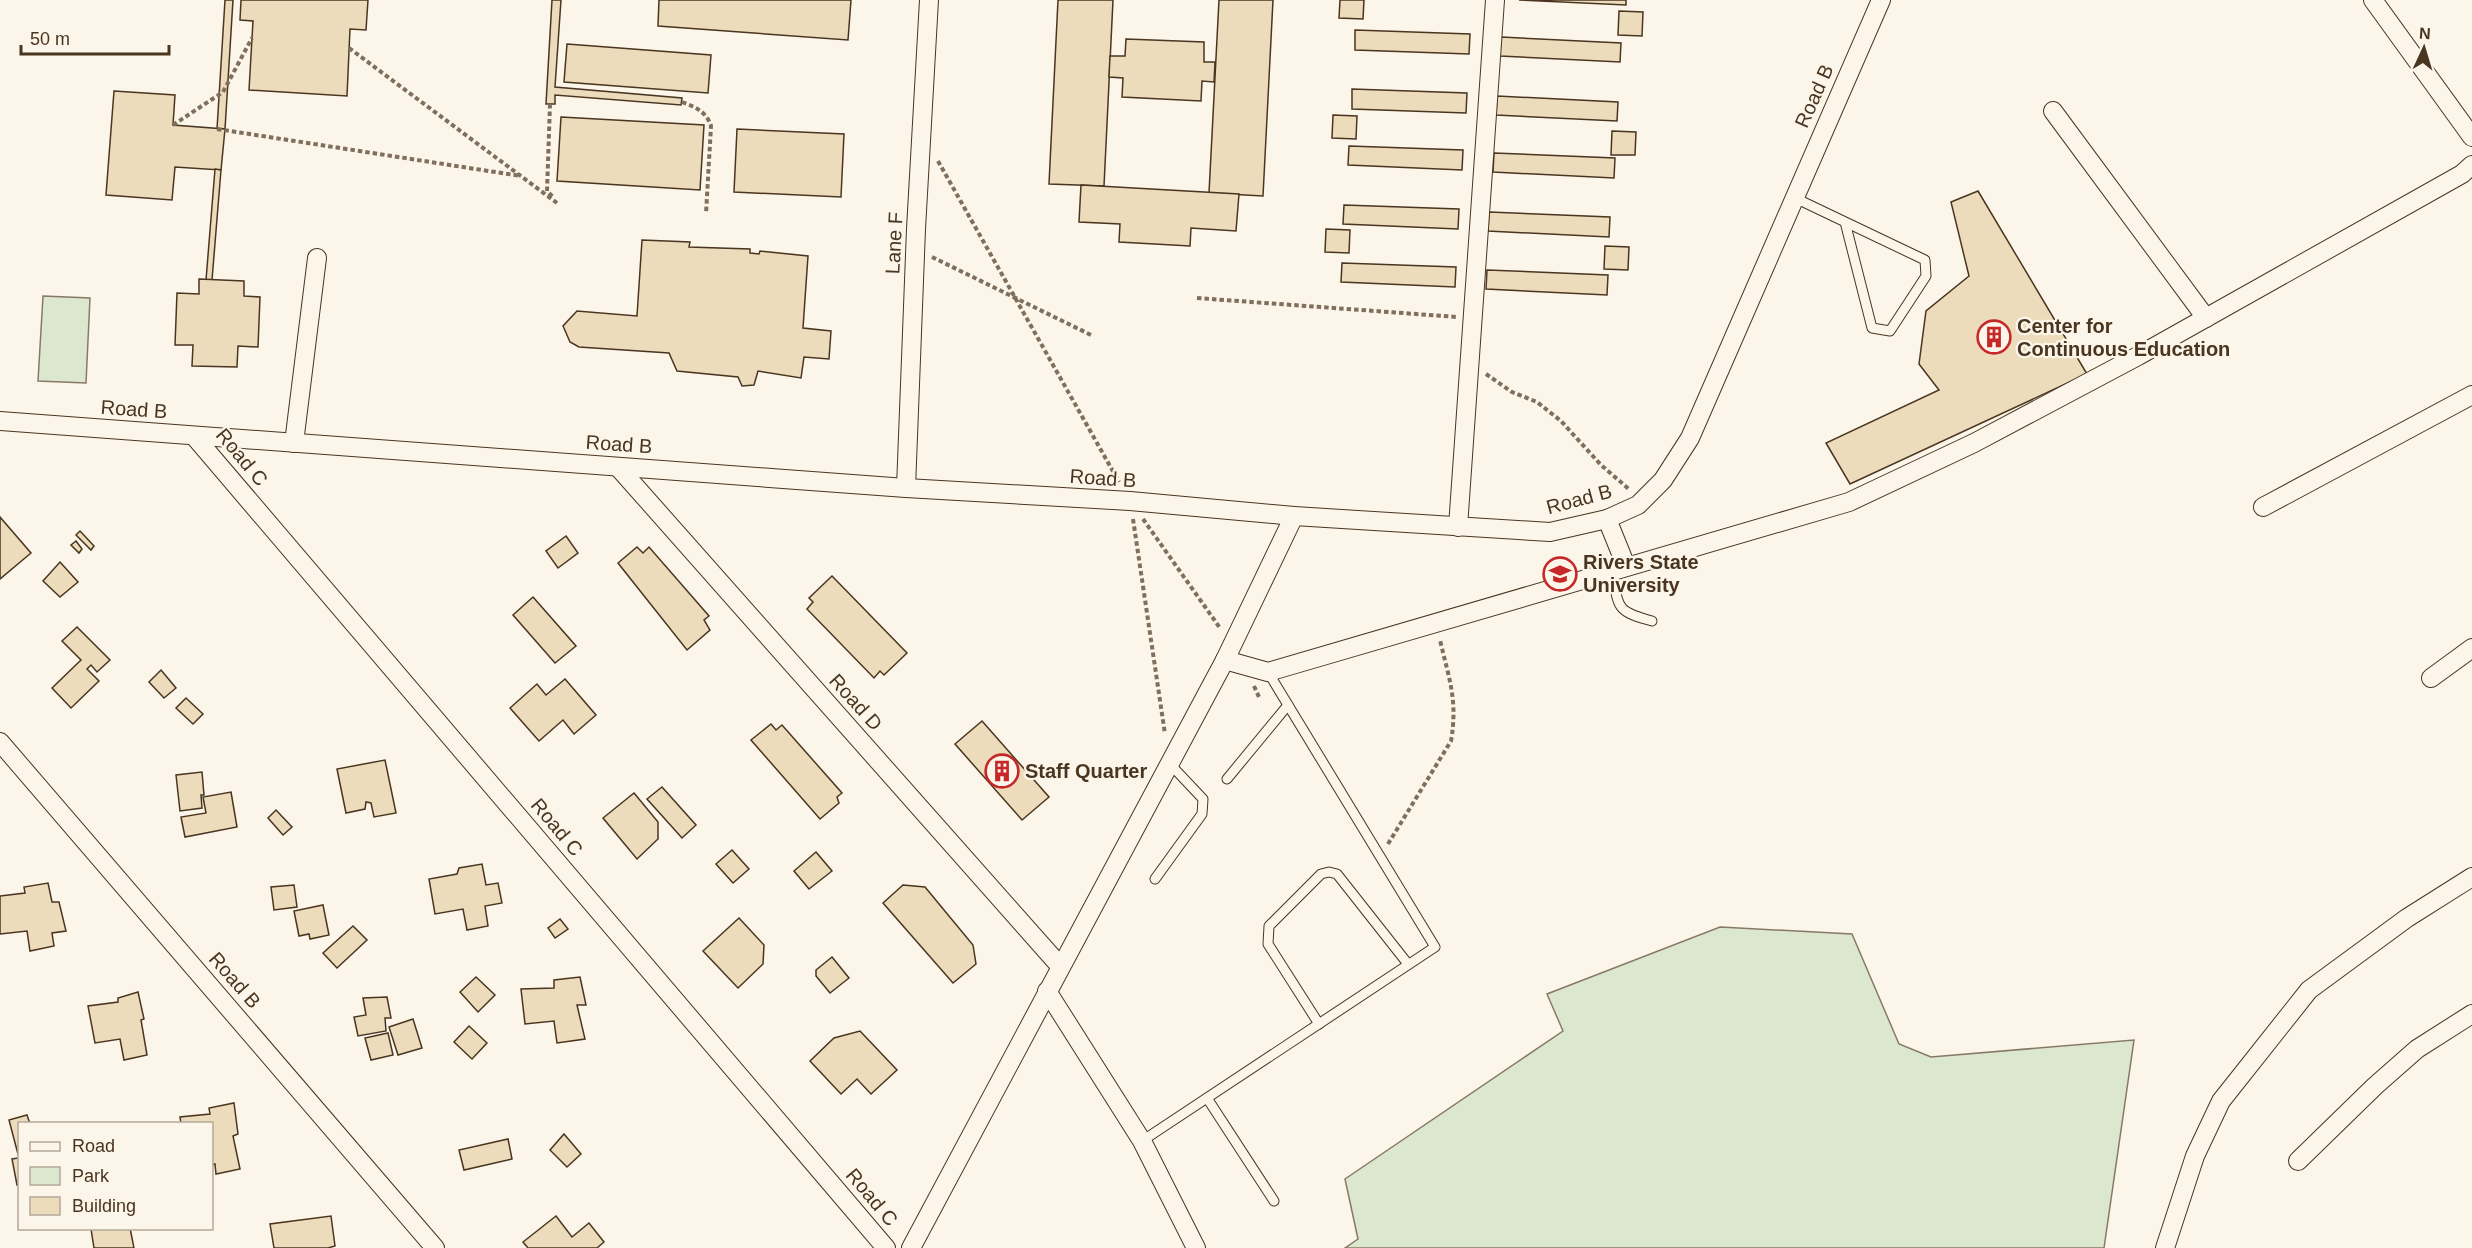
<svg xmlns="http://www.w3.org/2000/svg" width="2472" height="1248" font-family="Arial,sans-serif">
	<style>
		.green { fill: #dce7d0; stroke: #887966; stroke-width: 1.5 }
		.building { fill: #ecdcbc; stroke: #4a3520; stroke-width: 1.5 }
		.lines { fill: none; stroke-linecap: round; stroke-linejoin: round }
		.lane-casing { stroke: #4a3520; stroke-width: 11 }
		.street-casing { stroke: #4a3520; stroke-width: 20 }
		.path { stroke: #7f6f5c; stroke-width: 4; stroke-dasharray: 4.5 3; stroke-linecap: butt }
		.lane { stroke: #fbf6e9; stroke-width: 9 }
		.street { stroke: #fbf6e9; stroke-width: 18 }
		.labels { text-anchor: middle; dominant-baseline: central; stroke-width: 4.5; stroke-linejoin: round; paint-order: stroke }
		.street-label { font-size: 20px; fill: #4a3520; stroke: #fbf6e9 }
		.poi-label { font-size: 20px; font-weight: bold; fill: #4a3520; stroke: #fbf6e9; text-anchor: start }
	</style>
	<rect width="100%" height="100%" fill="#fbf6e9"/>
	<g class="green">
		<path d="M 43,296 L 90,298 L 86,383 L 38,381 Z"/>
		<path d="M 1720,927 L 1852,934 L 1899,1044 L 1931,1057 L 2134,1040 L 2104,1248 L 1345,1248 L 1358,1239 L 1345,1179 L 1563,1031 L 1547,994 Z"/>
	</g>
	<g class="building">
		<path d="M 225,0 L 233,0 L 225,129 L 217,129 Z"/>
		<path d="M 241,0 L 368,0 L 366,30 L 350,29 L 347,96 L 249,90 L 253,21 L 240,20 Z"/>
		<path d="M 552,0 L 561,0 L 555,87 L 682,98 L 681,105 L 555,95 L 555,104 L 546,104 Z"/>
		<path d="M 659,0 L 851,0 L 848,40 L 658,26 Z"/>
		<path d="M 1058,0 L 1113,0 L 1104,186 L 1049,184 Z"/>
		<path d="M 1219,0 L 1273,0 L 1263,196 L 1209,193 Z"/>
		<path d="M 1340,0 L 1364,0 L 1363,19 L 1339,18 Z"/>
		<path d="M 1519,0 L 1626,0 L 1626,5 Z"/>
		<path d="M 1619,11 L 1643,12 L 1642,36 L 1618,35 Z"/>
		<path d="M 1355,30 L 1470,34 L 1469,54 L 1355,50 Z"/>
		<path d="M 1501,37 L 1621,43 L 1620,62 L 1500,56 Z"/>
		<path d="M 1126,39 L 1204,42 L 1204,62 L 1215,62 L 1214,82 L 1202,81 L 1201,101 L 1122,97 L 1123,78 L 1109,77 L 1110,56 L 1125,56 Z"/>
		<path d="M 567,44 L 711,55 L 708,93 L 564,82 Z"/>
		<path d="M 1352,89 L 1467,93 L 1466,113 L 1352,109 Z"/>
		<path d="M 114,91 L 175,95 L 173,125 L 225,129 L 221,170 L 175,167 L 172,200 L 106,195 Z"/>
		<path d="M 1497,96 L 1618,102 L 1617,121 L 1496,115 Z"/>
		<path d="M 1333,115 L 1357,116 L 1356,139 L 1332,138 Z"/>
		<path d="M 561,117 L 704,125 L 700,190 L 557,181 Z"/>
		<path d="M 737,129 L 844,134 L 841,197 L 734,192 Z"/>
		<path d="M 1612,131 L 1636,132 L 1635,155 L 1611,155 Z"/>
		<path d="M 1349,146 L 1463,150 L 1462,170 L 1348,165 Z"/>
		<path d="M 1494,153 L 1615,158 L 1614,178 L 1493,172 Z"/>
		<path d="M 215,169 L 221,170 L 212,280 L 206,280 Z"/>
		<path d="M 1081,185 L 1239,194 L 1236,231 L 1191,228 L 1190,246 L 1119,242 L 1120,224 L 1079,222 Z"/>
		<path d="M 1978,191 L 2087,374 L 1850,484 L 1826,443 L 1939,390 L 1919,364 L 1926,311 L 1969,276 L 1951,202 Z"/>
		<path d="M 1344,205 L 1459,209 L 1458,229 L 1343,224 Z"/>
		<path d="M 1489,212 L 1610,217 L 1609,237 L 1488,231 Z"/>
		<path d="M 1326,229 L 1350,230 L 1349,253 L 1325,252 Z"/>
		<path d="M 642,240 L 690,242 L 689,247 L 750,249 L 750,253 L 759,254 L 760,251 L 808,256 L 803,328 L 831,331 L 829,359 L 804,357 L 801,378 L 758,371 L 754,385 L 742,386 L 738,377 L 677,371 L 669,353 L 579,347 L 570,342 L 563,326 L 577,311 L 637,316 Z"/>
		<path d="M 1605,246 L 1629,247 L 1628,270 L 1604,269 Z"/>
		<path d="M 1342,263 L 1456,267 L 1455,287 L 1341,282 Z"/>
		<path d="M 1487,270 L 1608,275 L 1607,295 L 1486,289 Z"/>
		<path d="M 199,279 L 244,281 L 244,296 L 260,297 L 258,347 L 238,346 L 237,367 L 192,366 L 193,345 L 175,345 L 177,293 L 199,294 Z"/>
		<path d="M 0,517 L 31,553 L 0,579 Z"/>
		<path d="M 80,531 L 94,546 L 91,550 L 76,535 Z"/>
		<path d="M 566,536 L 578,553 L 558,568 L 546,551 Z"/>
		<path d="M 76,541 L 82,549 L 79,553 L 71,545 Z"/>
		<path d="M 637,547 L 643,553 L 649,547 L 709,616 L 704,620 L 710,630 L 687,650 L 618,563 Z"/>
		<path d="M 60,562 L 78,582 L 60,597 L 43,581 Z"/>
		<path d="M 832,576 L 907,653 L 884,675 L 880,671 L 874,678 L 807,609 L 813,602 L 809,598 Z"/>
		<path d="M 533,597 L 576,646 L 555,663 L 513,615 Z"/>
		<path d="M 77,627 L 110,660 L 97,672 L 91,665 L 87,669 L 99,681 L 71,708 L 52,688 L 81,660 L 62,641 Z"/>
		<path d="M 161,670 L 176,688 L 164,698 L 149,682 Z"/>
		<path d="M 565,679 L 596,715 L 574,734 L 563,720 L 539,741 L 510,708 L 537,684 L 546,695 Z"/>
		<path d="M 186,698 L 203,714 L 193,724 L 176,708 Z"/>
		<path d="M 982,721 L 1049,797 L 1022,820 L 955,744 Z"/>
		<path d="M 771,724 L 776,730 L 782,725 L 842,793 L 837,797 L 839,803 L 820,819 L 751,740 Z"/>
		<path d="M 385,760 L 396,813 L 374,817 L 371,803 L 366,802 L 365,809 L 346,813 L 337,769 Z"/>
		<path d="M 202,772 L 204,795 L 201,795 L 202,808 L 180,811 L 176,775 Z"/>
		<path d="M 662,787 L 696,825 L 682,838 L 647,799 Z"/>
		<path d="M 231,792 L 237,827 L 185,837 L 181,817 L 206,813 L 203,797 Z"/>
		<path d="M 634,793 L 658,822 L 658,839 L 637,859 L 603,818 Z"/>
		<path d="M 276,810 L 292,827 L 283,835 L 268,818 Z"/>
		<path d="M 732,850 L 749,869 L 733,883 L 716,864 Z"/>
		<path d="M 816,852 L 832,871 L 809,889 L 794,871 Z"/>
		<path d="M 482,864 L 486,885 L 498,883 L 502,903 L 485,906 L 488,926 L 467,930 L 463,909 L 435,914 L 429,879 L 457,874 L 459,868 Z"/>
		<path d="M 48,883 L 52,902 L 59,902 L 66,931 L 52,933 L 54,946 L 30,951 L 27,931 L 0,934 L 0,896 L 25,893 L 24,887 Z"/>
		<path d="M 294,885 L 297,907 L 274,910 L 271,887 Z"/>
		<path d="M 903,885 L 925,887 L 973,945 L 976,964 L 953,983 L 883,903 Z"/>
		<path d="M 323,905 L 329,935 L 310,939 L 309,934 L 299,936 L 294,911 Z"/>
		<path d="M 739,918 L 764,945 L 763,964 L 738,988 L 703,951 Z"/>
		<path d="M 560,919 L 568,929 L 555,938 L 548,928 Z"/>
		<path d="M 353,926 L 367,940 L 337,968 L 323,953 Z"/>
		<path d="M 832,957 L 849,978 L 830,993 L 816,976 L 816,970 Z"/>
		<path d="M 476,977 L 495,995 L 478,1012 L 460,992 Z"/>
		<path d="M 580,977 L 586,1005 L 577,1005 L 585,1039 L 557,1043 L 554,1021 L 525,1024 L 521,989 L 554,988 L 554,980 Z"/>
		<path d="M 138,992 L 144,1019 L 141,1020 L 147,1055 L 124,1060 L 120,1039 L 95,1043 L 88,1006 L 118,1002 L 118,998 Z"/>
		<path d="M 387,997 L 391,1018 L 385,1018 L 386,1031 L 358,1036 L 354,1017 L 366,1015 L 363,998 Z"/>
		<path d="M 413,1019 L 422,1048 L 398,1055 L 389,1027 Z"/>
		<path d="M 469,1026 L 487,1043 L 472,1059 L 454,1042 Z"/>
		<path d="M 860,1031 L 897,1070 L 871,1094 L 857,1079 L 841,1094 L 810,1061 L 834,1038 Z"/>
		<path d="M 388,1033 L 393,1055 L 371,1060 L 365,1038 Z"/>
		<path d="M 234,1103 L 238,1134 L 233,1136 L 240,1169 L 216,1174 L 215,1164 L 212,1165 L 212,1124 L 181,1124 L 180,1117 L 210,1114 L 209,1108 Z"/>
		<path d="M 27,1115 L 30,1124 L 20,1124 L 20,1184 L 17,1185 L 12,1159 L 19,1158 L 9,1120 Z"/>
		<path d="M 564,1134 L 581,1154 L 567,1167 L 550,1150 Z"/>
		<path d="M 508,1139 L 512,1159 L 464,1170 L 459,1150 Z"/>
		<path d="M 331,1216 L 335,1246 L 328,1248 L 274,1248 L 270,1224 Z"/>
		<path d="M 556,1216 L 572,1237 L 589,1223 L 604,1242 L 597,1248 L 528,1248 L 523,1242 Z"/>
		<path d="M 130,1228 L 134,1248 L 94,1248 L 91,1229 Z"/>
	</g>
	<g class="lines">
		<defs>
			<g id="lane">
				<path d="M 1795,198 L 1925,260 L 1926,276 L 1890,331 L 1872,328 L 1845,222"/>
				<path d="M 1612,570 C 1619,607 1614,611 1652,621"/>
				<path d="M 1227,779 L 1288,705"/>
				<path d="M 1155,879 L 1202,814 L 1203,799 L 1169,763"/>
				<path d="M 1319,1024 L 1268,944 L 1269,926 L 1321,874 L 1329,872 L 1337,874 L 1408,964"/>
				<path d="M 1207,1098 L 1274,1201"/>
				<path d="M 1142,1141 L 1435,947 L 1268,672"/>
			</g>
			<g id="street">
				<path d="M 2373,0 L 2472,137"/>
				<path d="M 2053,111 L 2206,318"/>
				<path d="M 0,421 L 906,488 L 1130,501 L 1294,516 L 1550,532 L 1607,519 L 1638,505 L 1663,480 L 1690,438 L 1881,0"/>
				<path d="M 194,436 L 886,1248"/>
				<path d="M 294,443 L 317,258"/>
				<path d="M 618,467 L 1060,966"/>
				<path d="M 906,488 L 916,229 L 929,0"/>
				<path d="M 2263,507 L 2472,395"/>
				<path d="M 1607,519 L 1626,566"/>
				<path d="M 1458,527 L 1495,0"/>
				<path d="M 1225,660 L 1268,672 L 1849,502 L 1974,443 L 2138,356 L 2462,174 L 2472,165"/>
				<path d="M 2431,678 L 2472,648"/>
				<path d="M 0,742 L 435,1248"/>
				<path d="M 1047,991 L 1142,1141 L 1196,1248"/>
				<path d="M 2298,1161 L 2375,1086 L 2417,1049 L 2472,1014"/>
				<path d="M 911,1248 L 1225,660 L 1294,516"/>
				<path d="M 2165,1248 L 2195,1156 L 2221,1101 L 2309,990 L 2407,918 L 2472,877"/>
			</g>
		</defs>
		<use href="#lane" class="lane-casing"/>
		<use href="#street" class="street-casing"/>
		<g class="path">
			<path d="M 349,48 L 557,203"/>
			<path d="M 682,102 C 695,107 706,111 711,126 L 706,214"/>
			<path d="M 550,104 L 547,191 L 553,197"/>
			<path d="M 173,125 L 223,92 L 252,38"/>
			<path d="M 217,129 L 521,176"/>
			<path d="M 938,161 L 1119,482"/>
			<path d="M 932,257 L 1091,335"/>
			<path d="M 1197,298 L 1457,317"/>
			<path d="M 1486,374 L 1512,392 L 1537,402 L 1561,421 L 1601,465 L 1630,490"/>
			<path d="M 1133,519 L 1165,734"/>
			<path d="M 1143,519 L 1220,628"/>
			<path d="M 1254,686 L 1259,697"/>
			<path d="M 1388,844 L 1451,741 C 1458,700 1449,679 1440,640"/>
		</g>
		<use href="#lane" class="lane"/>
		<use href="#street" class="street"/>
	</g>
	<defs>
		<symbol id="building-ring" viewBox="-11 -11 22 22"><circle r="9.5" fill="#fbf6e9" stroke="#c62828" stroke-width="1.5"/><path d="M-4-6H4V6H1V3H-1V6H-4ZM-2.5-4.3h1.7v1.8h-1.7ZM.8-4.3h1.7v1.8H.8ZM-2.5-1h1.7V.8h-1.7ZM.8-1h1.7V.8H.8Z" fill="#c62828"/></symbol>
		<symbol id="university-ring" viewBox="-11 -11 22 22"><circle r="9.5" fill="#fbf6e9" stroke="#c62828" stroke-width="1.5"/><path d="M0-5L7-2L0 1L-7-2ZM-4 1L0 2.5L4 1V4Q0 6-4 4Z" fill="#c62828"/></symbol>
	</defs>
	<g fill-rule="evenodd">
		<use href="#building-ring" x="1975" y="318" width="38" height="38"/>
		<use href="#university-ring" x="1541" y="555" width="38" height="38"/>
		<use href="#building-ring" x="983" y="752" width="38" height="38"/>
	</g>
	<g class="labels">
		<g class="street-label">
			<text transform="translate(1814 96) rotate(-66)">Road B</text>
			<text transform="translate(894 243) rotate(-87)">Lane F</text>
			<text transform="translate(134 409) rotate(4)">Road B</text>
			<text transform="translate(619 444) rotate(4)">Road B</text>
			<text transform="translate(242 457) rotate(50)">Road C</text>
			<text transform="translate(1103 478) rotate(4)">Road B</text>
			<text transform="translate(1579 499) rotate(-15)">Road B</text>
			<text transform="translate(856 702) rotate(48)">Road D</text>
			<text transform="translate(557 827) rotate(50)">Road C</text>
			<text transform="translate(235 980) rotate(49)">Road B</text>
			<text transform="translate(872 1197) rotate(50)">Road C</text>
		</g>
		<g class="poi-label">
			<text x="2017" y="326">Center for<tspan x="2017" dy="23">Continuous Education</tspan></text>
			<text x="1583" y="562">Rivers State<tspan x="1583" dy="23">University</tspan></text>
			<text x="1025" y="771">Staff Quarter</text>
		</g>
	</g>
	<rect x="18" y="1122" width="195" height="108" fill="#fbf6e9" stroke="#b4a999" stroke-width="1.5"/>
	<rect x="30" y="1142" width="30" height="9" fill="#fbf6e9" stroke="#b4a999" stroke-width="1.5"/>
	<text x="72" y="1152" font-size="18" fill="#4a3520">Road</text>
	<rect x="30" y="1167" width="30" height="18" fill="#dce7d0" stroke="#b4a999" stroke-width="1.5"/>
	<text x="72" y="1182" font-size="18" fill="#4a3520">Park</text>
	<rect x="30" y="1197" width="30" height="18" fill="#ecdcbc" stroke="#b4a999" stroke-width="1.5"/>
	<text x="72" y="1212" font-size="18" fill="#4a3520">Building</text>
	<g transform="translate(2424 48) rotate(4)" stroke="#fbf6e9" stroke-width="4.5" paint-order="stroke">
	<path d="M0-4.5L10 22L0 15L-10 22Z" fill="#4a3520"/>
	<text y="-9" font-size="16" font-weight="bold" text-anchor="middle" fill="#4a3520">N</text>
	</g>
	<path d="M21 45v9h148v-9" fill="none" stroke="#4a3520" stroke-width="3"/>
	<text x="30" y="45" font-size="18" fill="#4a3520" stroke="#fbf6e9" stroke-width="4.5" paint-order="stroke">50 m</text>
</svg>
